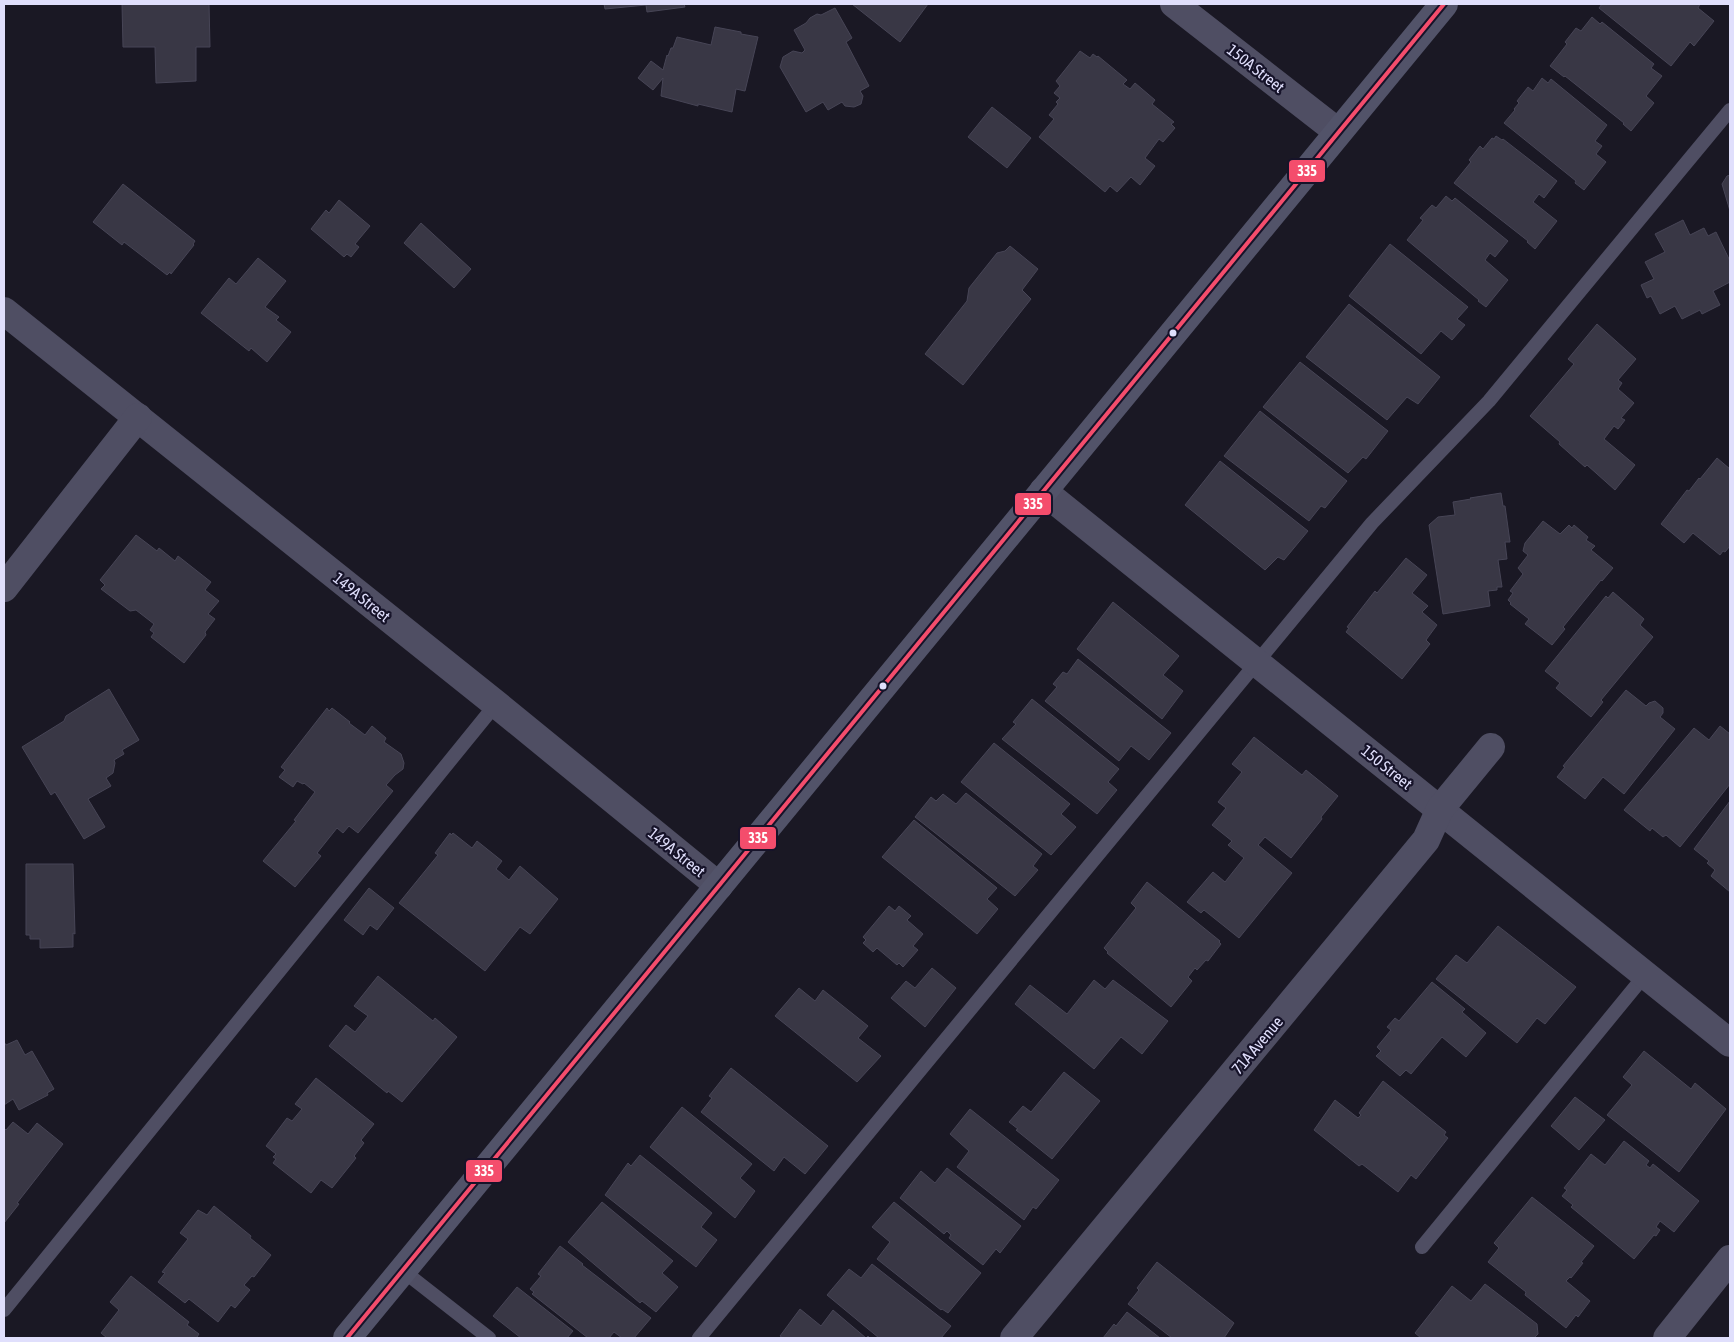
<svg xmlns="http://www.w3.org/2000/svg" width="1734" height="1342" font-family="'Asap Condensed',sans-serif">
	<style>
		.building { fill: #393745; stroke: #474556 }
		.lines { fill: none; stroke-linecap: round; stroke-linejoin: round }
		.service { stroke: #4f4e63; stroke-width: 14 }
		.minor { stroke: #4f4e63; stroke-width: 28 }
		.secondary { stroke: #525369; stroke-width: 28 }
		.bus-1-casing { stroke: #161329; stroke-width: 8 }
		.bus-1 { stroke: #f44d6c; stroke-width: 4 }
		.bus-dot { fill: #e0dffc; stroke: #161329; stroke-width: 2 }
		.labels { text-anchor: middle; dominant-baseline: central; stroke-width: 4.5; stroke-linejoin: round; paint-order: stroke }
		.street-label { font-size: 16px; fill: #e0dffc; stroke: #161329 }
		.line-badge { stroke: #161329; stroke-width: 2 }
		.badge-label { font-size: 14px; text-anchor: middle; font-weight: bold; fill: #fff }
	</style>
	<rect width="100%" height="100%" fill="#1a1824"/>
	<g class="building">
		<path d="M 122,4 L 209,4 L 210,47 L 196,47 L 196,81 L 156,83 L 155,47 L 123,47 Z"/>
		<path d="M 604,4 L 684,4 L 685,7 L 647,12 L 646,5 L 605,9 Z"/>
		<path d="M 852,4 L 928,4 L 900,42 Z"/>
		<path d="M 1602,4 L 1700,4 L 1698,8 L 1714,21 L 1694,46 L 1690,42 L 1671,66 L 1599,8 Z"/>
		<path d="M 835,8 L 852,38 L 846,42 L 869,86 L 860,91 L 863,96 L 861,104 L 854,107 L 845,106 L 842,102 L 828,110 L 823,102 L 806,112 L 780,67 L 783,57 L 793,51 L 802,53 L 805,50 L 794,30 L 806,23 L 810,18 L 817,14 L 821,15 Z"/>
		<path d="M 1592,17 L 1600,24 L 1602,22 L 1654,64 L 1651,68 L 1662,76 L 1646,96 L 1654,103 L 1631,131 L 1623,124 L 1624,123 L 1565,76 L 1564,77 L 1550,66 L 1567,44 L 1565,42 L 1576,28 L 1581,31 Z"/>
		<path d="M 715,27 L 741,32 L 741,34 L 758,37 L 745,91 L 736,89 L 732,112 L 698,104 L 698,106 L 661,96 L 663,78 L 653,90 L 638,78 L 651,61 L 663,70 L 667,55 L 668,56 L 671,48 L 673,48 L 677,37 L 711,45 Z"/>
		<path d="M 1080,51 L 1090,58 L 1093,54 L 1097,57 L 1098,56 L 1127,80 L 1123,84 L 1130,89 L 1135,83 L 1155,100 L 1152,104 L 1174,122 L 1171,124 L 1175,128 L 1163,142 L 1159,139 L 1145,158 L 1155,166 L 1140,185 L 1131,177 L 1117,192 L 1110,186 L 1105,192 L 1039,137 L 1054,119 L 1049,115 L 1058,104 L 1056,102 L 1060,98 L 1054,93 L 1060,86 L 1056,81 Z"/>
		<path d="M 1542,78 L 1548,83 L 1551,79 L 1607,125 L 1595,141 L 1602,146 L 1596,154 L 1606,162 L 1584,190 L 1575,183 L 1576,181 L 1504,123 L 1515,110 L 1514,109 L 1519,103 L 1517,101 L 1528,87 L 1533,91 Z"/>
		<path d="M 992,107 L 1031,138 L 1007,168 L 968,137 Z"/>
		<path d="M 1496,136 L 1502,140 L 1503,139 L 1557,181 L 1544,198 L 1539,194 L 1533,202 L 1557,221 L 1535,249 L 1527,242 L 1528,241 L 1454,183 L 1471,162 L 1469,160 L 1480,146 L 1483,149 L 1492,138 L 1494,139 Z"/>
		<path d="M 1730,175 L 1730,211 L 1722,184 L 1727,176 Z"/>
		<path d="M 123,184 L 195,241 L 193,244 L 194,245 L 171,274 L 170,272 L 167,275 L 124,242 L 122,245 L 93,222 Z"/>
		<path d="M 1446,196 L 1452,201 L 1455,198 L 1508,241 L 1495,257 L 1490,253 L 1485,260 L 1508,280 L 1486,307 L 1478,301 L 1479,300 L 1407,240 L 1423,220 L 1420,218 L 1432,205 L 1436,208 Z"/>
		<path d="M 339,200 L 370,226 L 355,244 L 359,247 L 351,257 L 347,254 L 344,257 L 311,229 L 326,210 L 329,213 Z"/>
		<path d="M 1683,220 L 1690,235 L 1704,228 L 1708,236 L 1716,232 L 1730,261 L 1730,282 L 1713,291 L 1720,305 L 1702,314 L 1700,310 L 1682,319 L 1675,306 L 1660,314 L 1651,296 L 1647,298 L 1641,285 L 1654,279 L 1645,262 L 1665,252 L 1655,234 Z"/>
		<path d="M 421,223 L 471,269 L 454,288 L 404,243 Z"/>
		<path d="M 1390,244 L 1468,307 L 1457,319 L 1465,325 L 1452,340 L 1441,331 L 1421,354 L 1349,296 Z"/>
		<path d="M 1010,246 L 1038,269 L 1022,290 L 1031,299 L 963,385 L 925,354 L 967,301 L 969,288 L 997,253 L 1005,251 Z"/>
		<path d="M 258,258 L 286,281 L 265,307 L 279,317 L 276,320 L 291,332 L 267,362 L 251,348 L 249,351 L 201,313 L 229,278 L 236,284 Z"/>
		<path d="M 1349,304 L 1440,377 L 1418,404 L 1407,397 L 1387,420 L 1306,357 Z"/>
		<path d="M 1597,324 L 1636,359 L 1618,380 L 1622,383 L 1618,389 L 1634,403 L 1621,418 L 1625,420 L 1618,429 L 1614,426 L 1604,439 L 1635,465 L 1615,490 L 1587,465 L 1585,467 L 1559,444 L 1560,442 L 1530,416 L 1574,364 L 1568,359 Z"/>
		<path d="M 1300,362 L 1388,431 L 1366,459 L 1363,457 L 1348,473 L 1263,407 Z"/>
		<path d="M 1260,411 L 1347,481 L 1325,508 L 1321,506 L 1309,521 L 1224,456 Z"/>
		<path d="M 1717,458 L 1730,469 L 1730,546 L 1725,552 L 1723,551 L 1720,555 L 1693,533 L 1684,543 L 1661,524 L 1687,490 L 1689,491 L 1699,478 L 1700,479 Z"/>
		<path d="M 1220,461 L 1308,531 L 1284,560 L 1278,557 L 1265,570 L 1185,505 Z"/>
		<path d="M 1501,493 L 1503,506 L 1505,506 L 1510,542 L 1505,542 L 1507,559 L 1498,560 L 1502,587 L 1497,587 L 1497,590 L 1488,591 L 1490,606 L 1443,614 L 1429,525 L 1438,517 L 1455,515 L 1453,502 L 1471,499 L 1470,498 Z"/>
		<path d="M 1543,521 L 1560,534 L 1569,525 L 1572,528 L 1574,525 L 1588,537 L 1586,540 L 1595,546 L 1591,550 L 1613,568 L 1602,581 L 1601,580 L 1563,627 L 1565,629 L 1552,645 L 1525,624 L 1529,619 L 1510,604 L 1511,603 L 1508,600 L 1513,593 L 1510,591 L 1523,574 L 1518,568 L 1528,555 L 1523,551 L 1525,543 Z"/>
		<path d="M 136,535 L 157,551 L 159,548 L 175,561 L 178,556 L 211,582 L 205,590 L 219,601 L 208,614 L 215,619 L 205,632 L 206,635 L 184,663 L 151,637 L 154,633 L 150,630 L 154,624 L 136,610 L 130,611 L 101,589 L 105,585 L 100,580 Z"/>
		<path d="M 1406,558 L 1427,575 L 1412,593 L 1428,606 L 1422,612 L 1437,625 L 1426,640 L 1430,644 L 1402,679 L 1346,632 L 1349,628 L 1347,627 L 1375,591 L 1377,593 Z"/>
		<path d="M 1613,592 L 1644,619 L 1640,625 L 1653,637 L 1601,700 L 1603,702 L 1591,717 L 1556,688 L 1560,683 L 1545,671 L 1606,596 L 1608,598 Z"/>
		<path d="M 1113,602 L 1179,656 L 1163,675 L 1183,691 L 1162,719 L 1077,649 Z"/>
		<path d="M 1078,659 L 1171,733 L 1149,760 L 1131,746 L 1119,761 L 1045,701 L 1057,687 L 1053,684 L 1063,672 L 1067,674 Z"/>
		<path d="M 109,689 L 139,740 L 122,750 L 124,754 L 114,760 L 115,763 L 113,773 L 106,778 L 111,786 L 88,799 L 105,827 L 84,839 L 55,792 L 51,795 L 22,747 L 64,721 L 66,716 Z"/>
		<path d="M 1626,690 L 1646,706 L 1649,703 L 1655,701 L 1663,708 L 1663,713 L 1660,717 L 1675,729 L 1624,794 L 1603,777 L 1585,799 L 1557,777 L 1565,767 L 1563,766 Z"/>
		<path d="M 1032,699 L 1119,769 L 1108,782 L 1117,790 L 1097,814 L 1002,739 L 1016,724 L 1013,722 Z"/>
		<path d="M 327,708 L 329,711 L 332,708 L 350,722 L 349,723 L 365,735 L 372,726 L 386,738 L 384,742 L 401,754 L 404,763 L 403,769 L 395,775 L 386,785 L 393,791 L 358,833 L 349,826 L 343,833 L 337,828 L 317,853 L 321,856 L 295,887 L 263,861 L 296,821 L 294,820 L 315,792 L 304,783 L 303,784 L 297,781 L 293,787 L 279,777 L 285,770 L 281,767 Z"/>
		<path d="M 1720,726 L 1730,734 L 1730,784 L 1680,847 L 1666,835 L 1663,837 L 1652,828 L 1650,831 L 1624,810 L 1694,728 L 1709,740 Z"/>
		<path d="M 1254,737 L 1302,775 L 1306,770 L 1338,796 L 1321,817 L 1322,819 L 1291,858 L 1265,837 L 1258,845 L 1292,873 L 1239,938 L 1204,910 L 1201,913 L 1187,902 L 1213,872 L 1225,882 L 1244,858 L 1228,845 L 1232,841 L 1212,825 L 1226,808 L 1218,802 L 1242,772 L 1232,764 Z"/>
		<path d="M 994,743 L 1070,804 L 1061,814 L 1076,827 L 1051,855 L 961,782 Z"/>
		<path d="M 966,793 L 1042,854 L 1033,866 L 1038,870 L 1015,896 L 915,817 L 931,797 L 936,801 L 943,794 L 956,804 Z"/>
		<path d="M 1730,801 L 1730,892 L 1711,876 L 1715,870 L 1707,863 L 1709,861 L 1694,849 Z"/>
		<path d="M 914,820 L 997,888 L 987,899 L 998,909 L 977,934 L 882,857 Z"/>
		<path d="M 450,833 L 451,835 L 453,833 L 472,848 L 477,841 L 502,861 L 496,869 L 509,880 L 520,866 L 558,899 L 530,934 L 520,927 L 485,971 L 399,903 L 438,855 L 435,853 Z"/>
		<path d="M 26,864 L 73,864 L 75,934 L 73,933 L 73,947 L 40,948 L 40,939 L 30,939 L 30,935 L 26,935 Z"/>
		<path d="M 1147,882 L 1220,941 L 1219,942 L 1221,944 L 1208,961 L 1206,960 L 1197,970 L 1195,968 L 1188,977 L 1192,981 L 1171,1007 L 1107,953 L 1108,952 L 1104,948 L 1136,908 L 1131,903 Z"/>
		<path d="M 369,888 L 394,908 L 377,930 L 370,925 L 363,935 L 344,920 Z"/>
		<path d="M 889,906 L 895,911 L 899,906 L 911,916 L 907,920 L 923,934 L 913,946 L 918,950 L 903,967 L 899,963 L 897,965 L 877,948 L 873,952 L 863,943 L 866,940 L 863,937 Z"/>
		<path d="M 1498,926 L 1576,987 L 1545,1024 L 1537,1018 L 1517,1043 L 1436,979 L 1456,955 L 1467,963 Z"/>
		<path d="M 932,968 L 956,988 L 925,1027 L 891,998 L 906,981 L 915,988 Z"/>
		<path d="M 378,976 L 433,1021 L 435,1018 L 457,1037 L 402,1102 L 388,1091 L 387,1093 L 329,1046 L 346,1025 L 355,1032 L 368,1016 L 354,1006 Z"/>
		<path d="M 1094,980 L 1105,989 L 1113,980 L 1168,1021 L 1142,1054 L 1121,1037 L 1094,1069 L 1015,1004 L 1030,985 L 1067,1014 Z"/>
		<path d="M 1432,982 L 1465,1009 L 1462,1012 L 1486,1033 L 1466,1057 L 1442,1037 L 1411,1074 L 1406,1070 L 1400,1076 L 1376,1056 L 1381,1051 L 1377,1047 L 1391,1030 L 1387,1027 L 1395,1018 L 1399,1021 Z"/>
		<path d="M 799,988 L 815,1001 L 823,990 L 868,1026 L 858,1038 L 881,1056 L 857,1082 L 775,1016 Z"/>
		<path d="M 17,1040 L 25,1055 L 32,1051 L 54,1089 L 47,1093 L 48,1095 L 19,1110 L 13,1099 L 4,1105 L 4,1042 L 6,1045 Z"/>
		<path d="M 1644,1051 L 1691,1089 L 1695,1083 L 1726,1109 L 1679,1172 L 1607,1115 L 1632,1085 L 1623,1077 Z"/>
		<path d="M 731,1068 L 828,1146 L 805,1174 L 784,1157 L 774,1171 L 701,1112 L 712,1098 L 709,1096 Z"/>
		<path d="M 1064,1072 L 1100,1101 L 1052,1159 L 1016,1130 L 1018,1129 L 1009,1122 L 1023,1106 L 1031,1112 Z"/>
		<path d="M 316,1078 L 374,1124 L 361,1140 L 364,1143 L 354,1156 L 356,1158 L 332,1188 L 321,1180 L 311,1193 L 273,1163 L 276,1159 L 273,1157 L 276,1154 L 266,1146 L 287,1118 L 292,1121 L 302,1109 L 295,1104 Z"/>
		<path d="M 1383,1081 L 1446,1132 L 1444,1135 L 1448,1138 L 1416,1179 L 1411,1175 L 1398,1192 L 1362,1164 L 1359,1166 L 1314,1130 L 1335,1100 L 1358,1118 L 1361,1115 L 1359,1113 Z"/>
		<path d="M 1575,1097 L 1605,1120 L 1579,1150 L 1551,1126 Z"/>
		<path d="M 682,1107 L 752,1164 L 740,1178 L 755,1191 L 735,1218 L 650,1147 Z"/>
		<path d="M 970,1109 L 1059,1180 L 1036,1209 L 1033,1207 L 1024,1220 L 957,1167 L 969,1151 L 950,1134 Z"/>
		<path d="M 13,1122 L 28,1134 L 37,1123 L 63,1144 L 17,1203 L 19,1204 L 4,1223 L 4,1128 L 6,1130 Z"/>
		<path d="M 1624,1141 L 1649,1161 L 1646,1165 L 1650,1168 L 1653,1164 L 1699,1201 L 1674,1232 L 1660,1221 L 1656,1227 L 1660,1230 L 1656,1236 L 1654,1235 L 1634,1259 L 1571,1207 L 1573,1205 L 1562,1196 L 1567,1190 L 1564,1188 L 1591,1154 L 1605,1165 Z"/>
		<path d="M 640,1155 L 712,1213 L 701,1227 L 717,1240 L 696,1267 L 605,1195 L 628,1163 L 631,1166 Z"/>
		<path d="M 947,1168 L 1021,1226 L 1000,1253 L 996,1249 L 983,1265 L 949,1238 L 951,1235 L 947,1231 L 944,1234 L 900,1198 L 921,1171 L 935,1183 Z"/>
		<path d="M 1532,1197 L 1594,1246 L 1581,1262 L 1583,1263 L 1571,1278 L 1570,1277 L 1566,1281 L 1590,1301 L 1578,1317 L 1576,1315 L 1566,1328 L 1525,1295 L 1526,1292 L 1488,1262 L 1499,1248 L 1494,1243 Z"/>
		<path d="M 602,1202 L 673,1261 L 662,1273 L 678,1287 L 656,1312 L 642,1301 L 640,1303 L 568,1242 Z"/>
		<path d="M 894,1202 L 981,1273 L 948,1313 L 942,1309 L 941,1310 L 877,1259 L 890,1242 L 872,1227 Z"/>
		<path d="M 214,1206 L 251,1236 L 250,1238 L 271,1255 L 254,1277 L 252,1276 L 244,1285 L 250,1290 L 235,1308 L 231,1305 L 218,1322 L 189,1299 L 185,1303 L 158,1282 L 165,1273 L 162,1272 L 188,1239 L 180,1233 L 198,1210 L 207,1215 Z"/>
		<path d="M 560,1246 L 583,1264 L 582,1265 L 651,1318 L 634,1338 L 622,1338 L 614,1332 L 609,1338 L 588,1338 L 532,1294 L 534,1292 L 530,1289 L 541,1276 L 538,1274 Z"/>
		<path d="M 1157,1262 L 1234,1323 L 1224,1338 L 1172,1338 L 1128,1304 L 1139,1290 L 1137,1288 Z"/>
		<path d="M 872,1264 L 951,1326 L 941,1338 L 879,1338 L 827,1295 L 849,1269 L 861,1278 Z"/>
		<path d="M 131,1276 L 189,1322 L 187,1325 L 199,1334 L 197,1337 L 199,1338 L 107,1338 L 101,1333 L 119,1310 L 110,1302 Z"/>
		<path d="M 1485,1284 L 1537,1324 L 1538,1334 L 1534,1338 L 1421,1338 L 1415,1333 L 1452,1286 L 1471,1301 Z"/>
		<path d="M 517,1287 L 573,1331 L 567,1338 L 521,1338 L 493,1316 Z"/>
		<path d="M 800,1309 L 821,1326 L 833,1310 L 866,1338 L 868,1336 L 870,1338 L 783,1338 L 780,1336 Z"/>
		<path d="M 1127,1312 L 1160,1338 L 1103,1338 L 1114,1324 L 1116,1326 Z"/>
	</g>
	<g class="lines">
		<g class="service">
			<path d="M 1422,1247 L 1645,975"/>
			<path d="M 402,1270 L 489,1338"/>
			<path d="M 4,1310 L 496,704"/>
			<path d="M 699,1338 L 1372,523 L 1489,401 L 1730,110"/>
		</g>
		<g class="minor">
			<path d="M 1174,4 L 1338,132"/>
			<path d="M 4,311 L 496,704 L 719,886"/>
			<path d="M 1043,491 L 1730,1043"/>
			<path d="M 4,588 L 138,417"/>
			<path d="M 1014,1338 L 1426,840 L 1440,809 L 1491,747"/>
			<path d="M 1667,1338 L 1730,1259"/>
		</g>
		<path class="secondary" d="M 347,1338 L 1444,4"/>
		<defs>
			<path id="bus-1" d="M 347,1338 L 1444,4"/>
		</defs>
		<use href="#bus-1" class="bus-1-casing"/>
		<use href="#bus-1" class="bus-1"/>
	</g>
	<g class="bus-dot">
		<circle cx="1173" cy="333" r="4.5"/>
		<circle cx="883" cy="686" r="4.5"/>
	</g>
	<g class="labels">
		<g class="street-label">
			<text transform="translate(1256 68) rotate(38)">150A Street</text>
			<text transform="translate(362 597) rotate(39)">149A Street</text>
			<text transform="translate(1387 767) rotate(39)">150 Street</text>
			<text transform="translate(677 852) rotate(39)">149A Street</text>
			<text transform="translate(1257 1045) rotate(-50)">71A Avenue</text>
		</g>
	</g>
	<g class="line-badge">
		<rect x="1288" y="159" width="38" height="24" rx="5" fill="#f44d6c"/>
		<rect x="1014" y="492" width="38" height="24" rx="5" fill="#f44d6c"/>
		<rect x="739" y="826" width="38" height="24" rx="5" fill="#f44d6c"/>
		<rect x="465" y="1159" width="38" height="24" rx="5" fill="#f44d6c"/>
	</g>
	<g class="badge-label">
		<text x="1307" y="176">335</text>
		<text x="1033" y="509">335</text>
		<text x="758" y="843">335</text>
		<text x="484" y="1176">335</text>
	</g>
	<rect width="1734" height="1342" fill="none" stroke="#e0dffc" stroke-width="10"/>
</svg>
